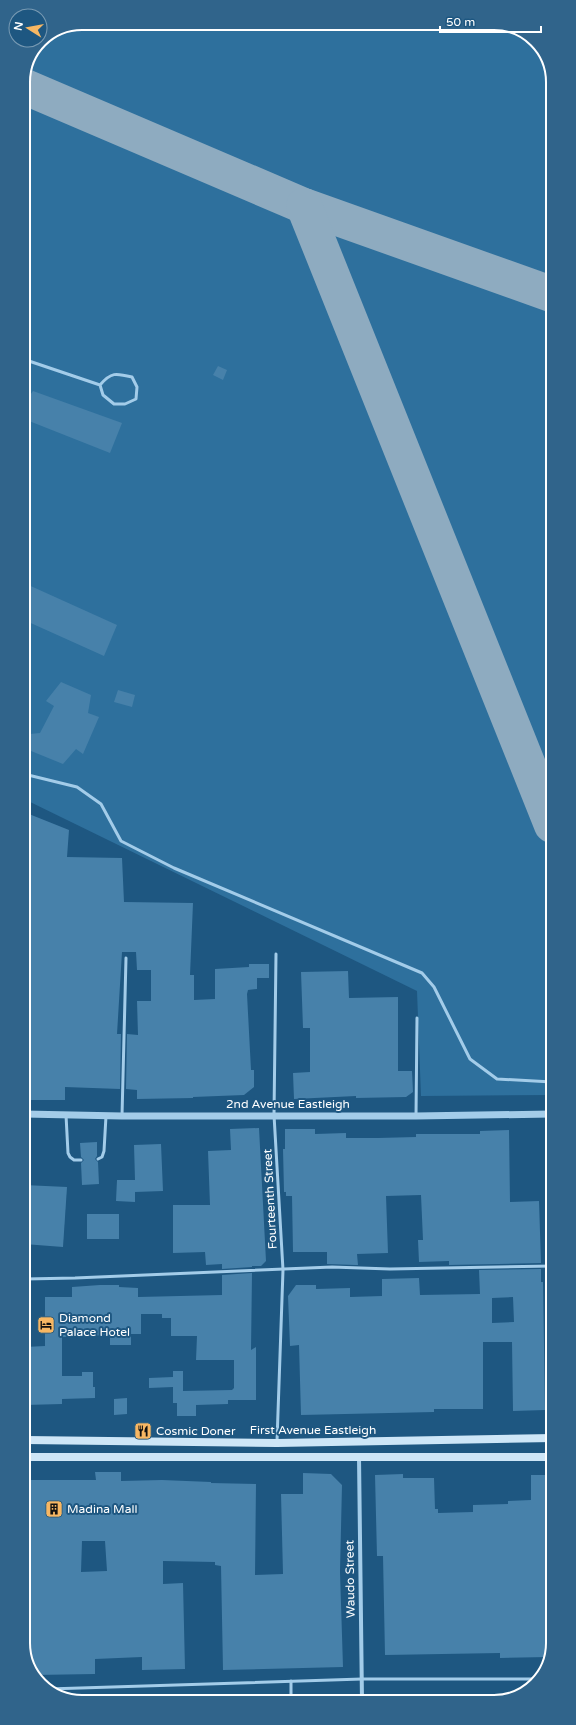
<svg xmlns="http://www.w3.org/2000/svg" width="576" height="1725" font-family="'Varela Round',sans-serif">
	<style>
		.green { fill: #2e709d }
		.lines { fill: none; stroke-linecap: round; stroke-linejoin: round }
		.taxiway { stroke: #8eabc0; stroke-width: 36 }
		.building { fill: #4781aa; fill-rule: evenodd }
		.service { stroke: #a3cce9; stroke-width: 3 }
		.minor { stroke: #a3cce9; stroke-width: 4 }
		.tertiary { stroke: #a3cce9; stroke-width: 7 }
		.secondary { stroke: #cee6f7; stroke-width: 8 }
		.labels { text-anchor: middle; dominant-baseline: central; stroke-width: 4; stroke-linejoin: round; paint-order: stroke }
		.street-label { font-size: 12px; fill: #fff; stroke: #1e5781 }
		.poi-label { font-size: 12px; fill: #fff; stroke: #1e5781; text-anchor: start }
		.rim { fill: none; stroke: #fff; stroke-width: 2 }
	</style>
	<rect width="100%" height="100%" fill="#1e5781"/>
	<path class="green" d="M 82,23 L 498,23 L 533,37 L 551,67 L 552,1095 L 421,1096 L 417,991 L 24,799 L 23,78 L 40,40 Z"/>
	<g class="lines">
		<g class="taxiway">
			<path d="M 23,86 L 304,206 L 551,294"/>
			<path d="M 304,206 L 552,825"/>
		</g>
	</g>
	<g class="building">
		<path d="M 218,366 L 227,370 L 223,380 L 213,375 Z"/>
		<path d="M 33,391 L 122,423 L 110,453 L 24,419 L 25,402 Z"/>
		<path d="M 24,583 L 117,625 L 104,656 L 24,620 Z"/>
		<path d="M 61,682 L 91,695 L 88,713 L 99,717 L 83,754 L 76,749 L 63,764 L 31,751 L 30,734 L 40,733 L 54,706 L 46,701 Z"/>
		<path d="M 118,690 L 135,695 L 132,707 L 114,702 Z"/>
		<path d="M 24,812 L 69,830 L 67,857 L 122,858 L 124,902 L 193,903 L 190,975 L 194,975 L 194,1000 L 215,999 L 215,969 L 249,967 L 249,964 L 269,964 L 269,978 L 257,978 L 257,989 L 248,990 L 247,994 L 251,1070 L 254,1070 L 254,1087 L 244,1095 L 193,1097 L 193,1098 L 137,1099 L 137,1090 L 126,1089 L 127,1034 L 138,1035 L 137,1001 L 151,1001 L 151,970 L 137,970 L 136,952 L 122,952 L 117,1034 L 121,1034 L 120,1089 L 65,1087 L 65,1100 L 24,1100 Z"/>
		<path d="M 348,971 L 349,998 L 398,997 L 398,1071 L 412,1071 L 413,1092 L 406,1097 L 356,1098 L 356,1096 L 294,1099 L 293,1073 L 310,1072 L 310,1028 L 303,1028 L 301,972 Z"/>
		<path d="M 259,1128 L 266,1261 L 261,1266 L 252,1266 L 252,1267 L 222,1269 L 222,1264 L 206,1265 L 205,1252 L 173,1253 L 173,1205 L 210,1205 L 208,1151 L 231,1150 L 230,1129 Z"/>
		<path d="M 285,1129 L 315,1129 L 315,1134 L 346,1133 L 346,1138 L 378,1138 L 416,1137 L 416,1134 L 480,1134 L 480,1131 L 509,1130 L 510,1202 L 539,1201 L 541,1263 L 449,1265 L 449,1261 L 419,1262 L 418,1240 L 423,1240 L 421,1195 L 386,1196 L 388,1253 L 357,1254 L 358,1265 L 355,1265 L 327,1264 L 327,1252 L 293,1252 L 292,1196 L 286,1196 L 286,1192 L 284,1192 L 283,1149 L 285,1149 Z"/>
		<path d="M 97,1142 L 97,1156 L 95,1159 L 98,1162 L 99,1184 L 82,1185 L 81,1163 L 84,1160 L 81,1157 L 80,1143 Z"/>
		<path d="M 161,1144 L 163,1191 L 135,1192 L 135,1202 L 116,1201 L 117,1180 L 135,1180 L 134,1145 Z"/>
		<path d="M 24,1185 L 67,1187 L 63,1247 L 24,1244 Z"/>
		<rect x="87" y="1214" width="32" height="25"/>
		<path d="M 541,1269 L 541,1282 L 543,1282 L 545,1410 L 513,1411 L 512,1342 L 483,1342 L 483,1409 L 434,1409 L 434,1412 L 301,1415 L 299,1345 L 290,1346 L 288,1296 L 296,1285 L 316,1285 L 316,1289 L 350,1288 L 350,1297 L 382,1296 L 382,1279 L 419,1278 L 420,1295 L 480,1294 L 479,1270 ZM 513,1297 L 514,1322 L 492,1323 L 492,1298 Z"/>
		<path d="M 252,1273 L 251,1350 L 256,1347 L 256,1400 L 228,1400 L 228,1404 L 196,1405 L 196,1416 L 177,1416 L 177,1403 L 173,1403 L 173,1387 L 149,1388 L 149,1378 L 173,1377 L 173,1371 L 183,1371 L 183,1391 L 232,1390 L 234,1388 L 234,1360 L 196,1360 L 197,1336 L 171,1336 L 171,1318 L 162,1318 L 162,1314 L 141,1314 L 141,1334 L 131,1334 L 131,1345 L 110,1345 L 110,1335 L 62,1337 L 62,1376 L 82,1376 L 82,1372 L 93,1372 L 93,1387 L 95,1387 L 95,1398 L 62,1399 L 62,1404 L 25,1405 L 25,1347 L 45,1346 L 45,1297 L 72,1297 L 72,1287 L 100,1285 L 119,1285 L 119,1287 L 138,1288 L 138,1297 L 222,1295 L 222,1275 Z"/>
		<path d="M 127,1398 L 127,1414 L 114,1415 L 114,1399 Z"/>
		<path d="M 95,1472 L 121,1472 L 121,1481 L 162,1480 L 211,1482 L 211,1483 L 256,1484 L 255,1575 L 283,1574 L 281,1494 L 303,1494 L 303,1473 L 331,1474 L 342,1485 L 340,1572 L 343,1667 L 223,1670 L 221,1566 L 215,1565 L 215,1562 L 163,1561 L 163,1584 L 183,1583 L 185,1669 L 142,1670 L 142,1657 L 95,1659 L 95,1674 L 35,1675 L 28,1663 L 27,1632 L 25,1632 L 25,1591 L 29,1591 L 30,1567 L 25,1566 L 25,1480 L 96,1480 ZM 82,1541 L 105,1541 L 107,1571 L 81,1572 Z"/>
		<path d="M 403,1474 L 403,1478 L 434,1478 L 435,1509 L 438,1509 L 438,1513 L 473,1512 L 473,1505 L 508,1504 L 508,1501 L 531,1500 L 531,1475 L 553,1475 L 553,1644 L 548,1657 L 500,1658 L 500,1653 L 385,1655 L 383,1556 L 377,1556 L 375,1475 Z"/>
	</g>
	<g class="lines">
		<g class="service">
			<path d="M 23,359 L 100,385 L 103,395 L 114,404 L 125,404 L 136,399 L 137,387 L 132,377 C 116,373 111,372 100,385"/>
			<path d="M 24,774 L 77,787 L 101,804 L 121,841 L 174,868 L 422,973 L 434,987 L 470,1059 L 497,1079 L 552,1082"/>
			<path d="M 276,954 L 274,1115 L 283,1270 L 277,1441"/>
			<path d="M 66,1115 L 68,1153 L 70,1157 L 74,1160 L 81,1160"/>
			<path d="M 549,1115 L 548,1157 L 552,1223"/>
			<path d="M 122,1116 L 126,958"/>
			<path d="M 416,1116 L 417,1018"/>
			<path d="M 98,1159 L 102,1157 L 104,1151 L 106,1116"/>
			<path d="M 25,1279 L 75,1278 L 332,1267 L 390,1269 L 553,1266"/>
			<path d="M 553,1341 L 553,1365"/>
			<path d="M 291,1681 L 291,1701"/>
			<path d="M 48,1689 L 362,1679 L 541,1679"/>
		</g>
		<path class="minor" d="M 359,1457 L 362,1701"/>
		<path class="tertiary" d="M 24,1114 L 122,1116 L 416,1116 L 552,1114"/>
		<g class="secondary">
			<path d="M 25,1440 L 277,1443 L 553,1438"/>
			<path d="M 25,1457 L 553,1457"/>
		</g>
	</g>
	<defs>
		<symbol id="hotel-square" viewBox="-11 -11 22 22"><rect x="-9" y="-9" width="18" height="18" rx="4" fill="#f7b763" stroke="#1e5781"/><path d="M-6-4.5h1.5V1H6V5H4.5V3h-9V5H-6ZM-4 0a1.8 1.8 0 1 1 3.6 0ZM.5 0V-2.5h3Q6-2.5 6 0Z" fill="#111"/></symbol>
		<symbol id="restaurant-square" viewBox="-11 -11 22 22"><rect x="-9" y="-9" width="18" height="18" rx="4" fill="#f7b763" stroke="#1e5781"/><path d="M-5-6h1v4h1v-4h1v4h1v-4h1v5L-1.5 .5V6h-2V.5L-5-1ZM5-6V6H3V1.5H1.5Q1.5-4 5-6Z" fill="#111"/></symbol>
		<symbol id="building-square" viewBox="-11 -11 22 22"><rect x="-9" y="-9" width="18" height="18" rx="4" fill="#f7b763" stroke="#1e5781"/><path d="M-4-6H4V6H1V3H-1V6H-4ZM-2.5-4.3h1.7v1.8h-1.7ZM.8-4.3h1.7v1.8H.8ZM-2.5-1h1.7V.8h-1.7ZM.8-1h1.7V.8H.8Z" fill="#111"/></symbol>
	</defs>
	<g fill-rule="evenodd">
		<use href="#hotel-square" x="36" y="1315" width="20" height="20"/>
		<use href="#restaurant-square" x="133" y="1421" width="20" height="20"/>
		<use href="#building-square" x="44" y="1499" width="20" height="20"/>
	</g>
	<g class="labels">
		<g class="street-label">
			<text x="288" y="1104">2nd Avenue Eastleigh</text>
			<text transform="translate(270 1199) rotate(-93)">Fourteenth Street</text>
			<text x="313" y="1430">First Avenue Eastleigh</text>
			<text transform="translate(350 1579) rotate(-91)">Waudo Street</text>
		</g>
		<g class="poi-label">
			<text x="59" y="1318">Diamond<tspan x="59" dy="14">Palace Hotel</tspan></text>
			<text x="156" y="1431">Cosmic Doner</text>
			<text x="67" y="1509">Madina Mall</text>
		</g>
	</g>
	<path d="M0 0H576V1725H0ZM82 30H494A52 52 0 0 1 546 82V1643A52 52 0 0 1 494 1695H82A52 52 0 0 1 30 1643V82A52 52 0 0 1 82 30Z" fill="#30648b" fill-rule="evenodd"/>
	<path class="rim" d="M82 30H494A52 52 0 0 1 546 82V1643A52 52 0 0 1 494 1695H82A52 52 0 0 1 30 1643V82A52 52 0 0 1 82 30Z"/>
	<g transform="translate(28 28) rotate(281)"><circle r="19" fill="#1e5781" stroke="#789ab3"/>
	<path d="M0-3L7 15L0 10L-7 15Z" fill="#f7b763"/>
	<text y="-6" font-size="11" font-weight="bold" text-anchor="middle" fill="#ffffff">N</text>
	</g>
	<path d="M440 26v6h101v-6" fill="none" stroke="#ffffff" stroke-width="2"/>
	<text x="446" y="26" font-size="12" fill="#ffffff" stroke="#1e5781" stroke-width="3" paint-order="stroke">50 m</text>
</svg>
